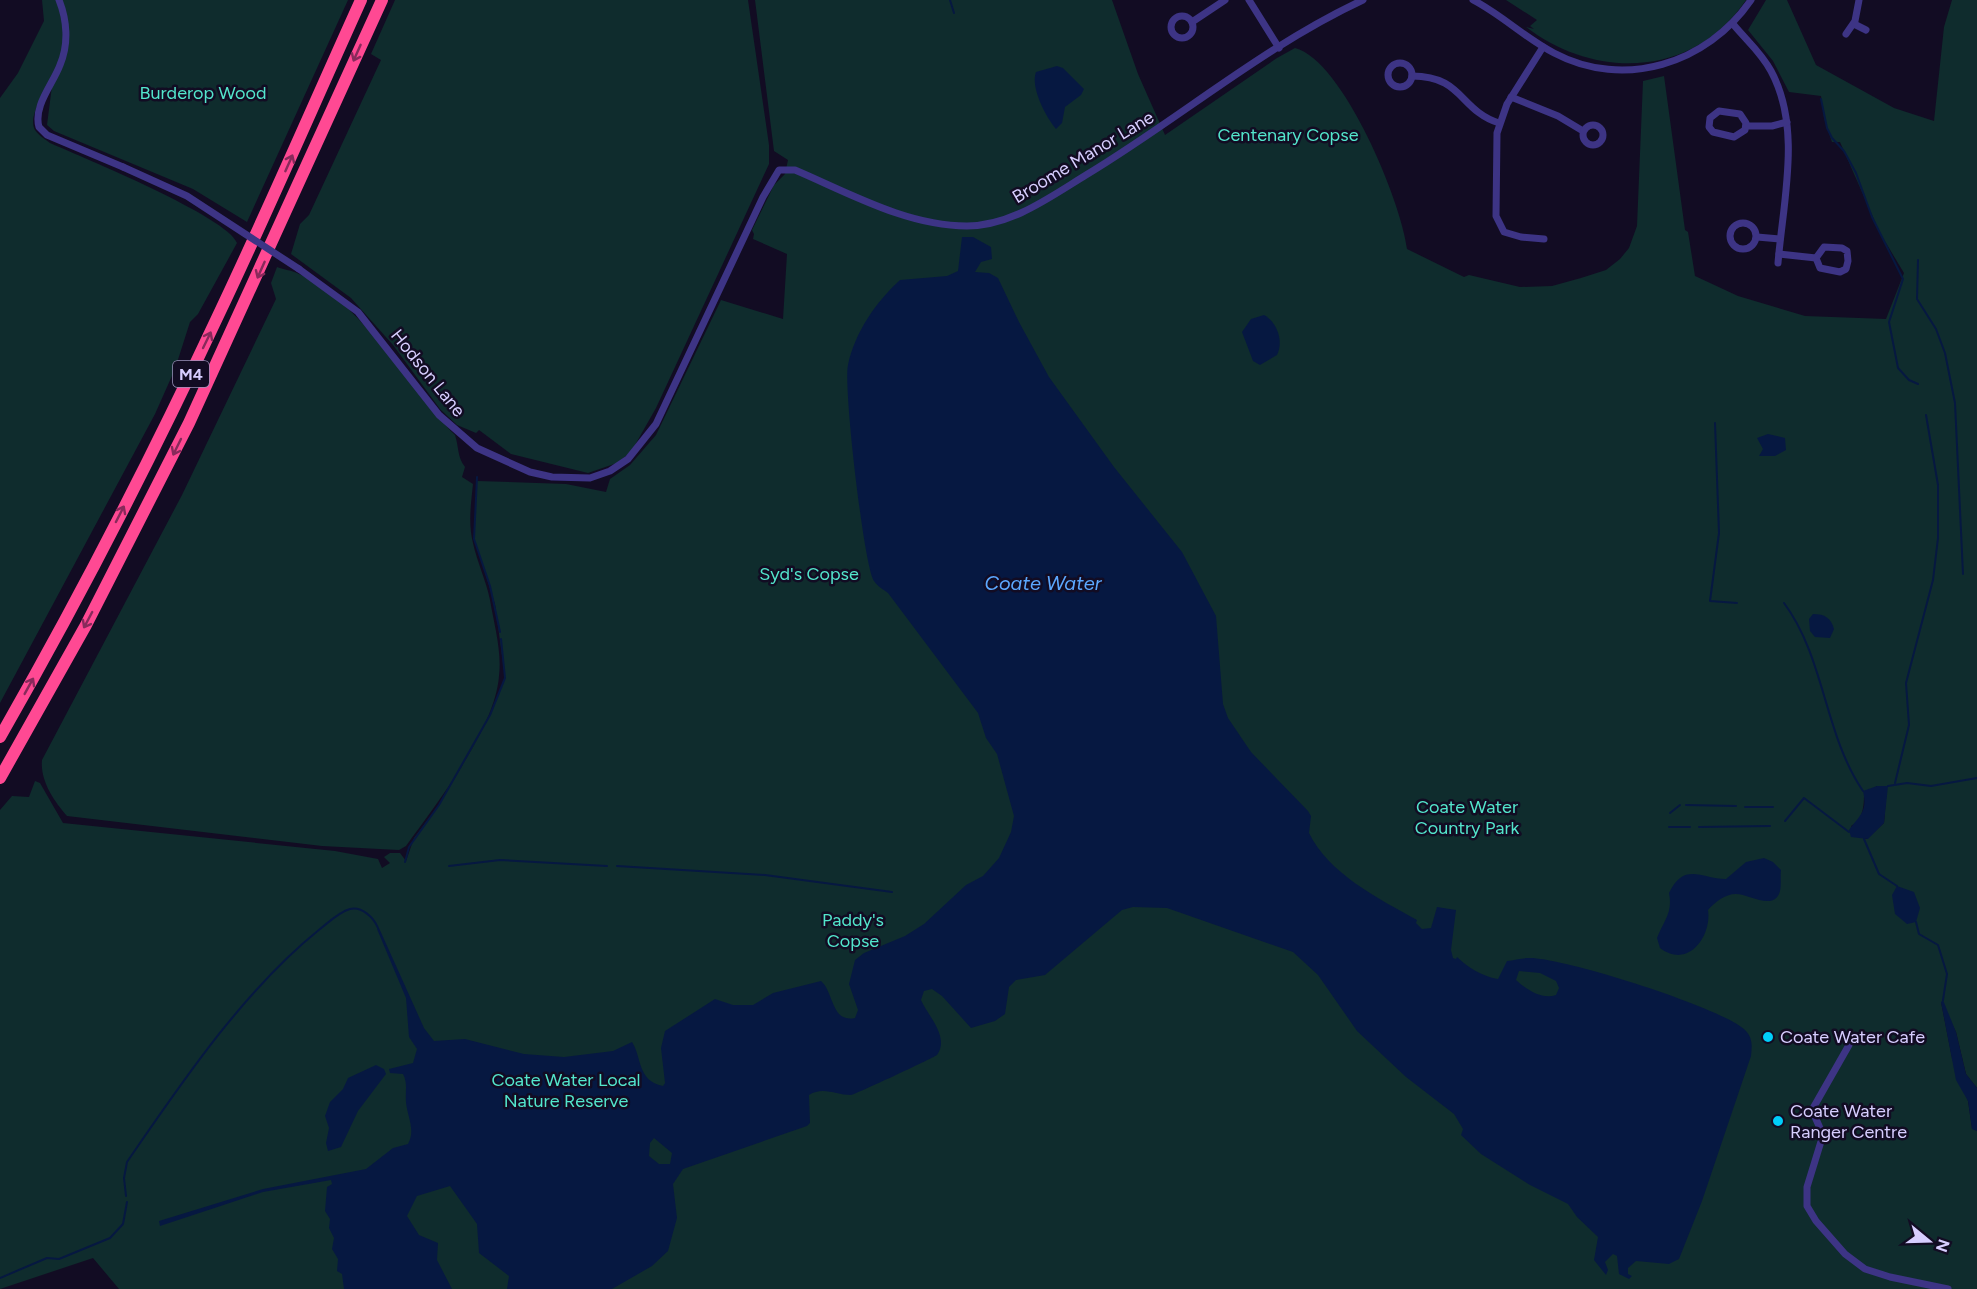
<svg xmlns="http://www.w3.org/2000/svg" width="1977" height="1289" font-family="Figtree,sans-serif">
	<style>
		.green { fill: #0f2c2d; fill-rule: evenodd }
		.water { fill: #061841; fill-rule: evenodd }
		.lines { fill: none; stroke-linecap: round; stroke-linejoin: round }
		.stream { stroke: #061841; stroke-width: 2 }
		.street { stroke: #3d3485; stroke-width: 7 }
		.highway { stroke: #ff4993; stroke-width: 12 }
		.street-bridge { stroke: #3d3485; stroke-width: 7 }
		.oneway { stroke: #882a5b }
		.poi-dot { fill: #00cef9; stroke: #120c23; stroke-width: 2 }
		.labels { text-anchor: middle; dominant-baseline: central; stroke-width: 5; stroke-linejoin: round; paint-order: stroke }
		.shield { fill: #120c23; stroke: #9c94bd; stroke-width: 1.5 }
		.shield-label { font-size: 16px; font-weight: bold; fill: #d7ceff }
		.park-label { font-size: 18px; fill: #53e6cc; stroke: #120c23 }
		.street-label { font-size: 18px; fill: #d7ceff; stroke: #120c23 }
		.poi-label { font-size: 18px; fill: #d7ceff; stroke: #120c23; text-anchor: start }
		.water-label { font-size: 20px; font-style: italic; fill: #5ca8ff; stroke: #120c23 }
	</style>
	<rect width="100%" height="100%" fill="#120c23"/>
	<g class="green">
		<path d="M 42,0 L 348,0 L 247,222 L 193,189 L 54,131 L 47,125 L 53,78 C 46,90 27,117 35,130 C 38,135 45,139 50,143 C 82,157 228,217 237,243 L 198,314 L 190,322 L 175,369 L 155,414 L 0,703 L 0,98 L 18,73 L 44,21 Z"/>
		<path d="M 395,0 L 748,0 L 769,145 L 769,164 L 656,408 L 631,452 L 617,463 L 588,473 L 511,454 L 479,430 L 476,433 L 457,425 L 440,409 L 393,345 L 351,298 L 291,254 L 300,224 L 309,215 L 381,60 L 371,54 Z"/>
		<path d="M 755,0 L 1112,0 L 1138,74 L 1165,135 L 1277,58 L 1295,48 C 1343,60 1402,203 1407,249 L 1464,277 L 1469,275 L 1520,287 L 1552,286 L 1581,278 L 1606,270 L 1620,259 L 1629,248 L 1637,226 L 1643,81 L 1664,76 L 1685,230 L 1688,232 L 1695,276 L 1738,296 L 1805,316 L 1886,319 L 1904,273 L 1880,233 L 1840,142 L 1832,142 L 1824,118 L 1821,96 L 1789,92 L 1773,61 L 1748,30 L 1766,0 L 1787,0 L 1816,65 L 1894,108 L 1934,121 L 1944,27 L 1952,0 L 1977,0 L 1977,1088 L 1966,1074 L 1956,1032 L 1941,1002 L 1952,1058 L 1968,1101 L 1972,1128 L 1977,1131 L 1977,1289 L 119,1289 L 93,1258 L 0,1289 L 0,810 L 12,796 L 29,797 L 35,781 L 40,783 L 63,823 L 335,851 L 378,859 L 382,868 L 390,863 L 384,857 L 390,853 L 400,853 L 406,861 L 414,838 L 439,805 L 473,747 L 490,715 L 505,678 L 495,604 L 474,539 L 477,481 L 566,484 L 606,492 L 610,479 L 630,465 L 656,435 L 721,300 L 783,319 L 787,254 L 753,239 L 754,234 L 752,230 L 774,185 L 785,174 L 788,160 L 774,151 ZM 1877,786 L 1887,787 L 1884,823 L 1867,839 L 1858,837 L 1851,826 C 1863,819 1864,807 1864,794 Z"/>
		<path d="M 1506,0 L 1746,0 C 1694,77 1597,81 1526,27 L 1534,29 L 1530,26 L 1537,20 Z"/>
		<path d="M 277,267 C 284,270 292,270 299,274 C 361,301 408,387 455,435 C 459,447 457,457 465,467 L 462,477 L 473,484 C 471,504 468,523 473,543 C 477,562 486,580 490,600 C 494,624 502,651 499,676 C 495,729 437,803 406,846 L 399,850 L 322,846 L 67,816 C 54,801 40,781 42,760 L 182,495 L 276,299 L 271,283 Z"/>
	</g>
	<g class="water">
		<path d="M 1057,66 L 1063,68 L 1084,89 L 1081,95 L 1065,107 L 1062,123 L 1056,129 C 1046,117 1030,87 1036,72 Z"/>
		<path d="M 962,237 L 973,237 L 991,247 L 992,259 L 981,262 L 975,272 L 989,273 L 998,278 L 1019,322 L 1049,377 L 1114,467 L 1182,552 L 1216,616 L 1223,704 L 1228,718 L 1251,752 L 1308,811 L 1311,816 L 1309,833 C 1328,873 1379,899 1417,920 L 1416,923 L 1422,929 L 1431,928 L 1437,907 L 1456,910 L 1451,950 L 1453,958 L 1456,959 L 1457,957 C 1469,968 1481,976 1498,979 L 1507,961 C 1514,960 1523,958 1529,958 C 1562,957 1723,1008 1745,1030 C 1753,1038 1752,1046 1751,1056 L 1702,1201 L 1679,1259 L 1669,1264 L 1636,1261 L 1628,1268 L 1628,1274 L 1632,1276 L 1629,1279 L 1619,1274 L 1617,1256 L 1613,1254 L 1605,1262 L 1608,1270 L 1606,1275 L 1594,1260 L 1598,1237 L 1577,1217 L 1568,1204 L 1530,1185 L 1481,1154 L 1461,1135 L 1463,1129 L 1454,1114 L 1406,1077 L 1357,1031 L 1318,975 L 1293,952 L 1167,908 L 1133,907 L 1122,910 L 1045,975 L 1016,980 L 1009,987 L 1005,1014 L 995,1021 L 971,1028 L 942,996 L 932,989 L 924,991 L 921,1000 C 928,1016 950,1037 937,1055 C 931,1059 856,1094 851,1095 C 836,1095 823,1086 809,1095 L 810,1123 L 807,1126 L 683,1169 L 673,1184 L 677,1218 L 668,1251 L 652,1266 L 612,1289 L 507,1289 L 509,1276 L 479,1253 L 477,1224 L 450,1186 L 417,1196 L 407,1216 L 419,1235 L 438,1243 L 437,1260 L 452,1289 L 344,1289 L 342,1274 L 337,1271 L 338,1259 L 332,1249 L 334,1238 L 329,1228 L 330,1219 L 325,1211 L 327,1187 L 332,1184 L 331,1180 L 263,1192 L 160,1226 L 159,1221 L 263,1189 L 366,1169 L 393,1148 L 408,1144 C 416,1130 407,1116 406,1102 C 405,1091 408,1084 403,1074 L 390,1073 L 389,1069 L 413,1063 L 417,1049 L 409,1037 L 406,998 L 377,929 L 379,928 L 424,1028 L 434,1041 L 465,1039 L 524,1054 L 564,1057 L 613,1051 L 632,1042 C 642,1057 637,1081 663,1086 L 665,1083 L 661,1048 L 665,1031 L 715,999 L 733,1005 L 753,1005 L 773,993 L 821,981 C 834,992 831,1023 855,1018 L 858,1010 L 849,984 L 855,960 L 864,953 L 905,936 L 924,924 L 966,885 L 983,876 L 999,858 L 1011,832 L 1014,816 L 997,754 L 986,738 L 978,713 L 888,593 C 884,590 877,586 874,581 C 864,567 843,385 848,365 C 855,332 876,302 900,280 L 947,276 L 958,271 ZM 1519,971 L 1540,973 L 1556,981 L 1559,988 L 1556,995 C 1542,1000 1527,990 1516,980 ZM 654,1138 L 672,1153 L 670,1164 L 659,1164 L 649,1156 L 650,1143 Z"/>
		<path d="M 1264,315 C 1277,322 1284,341 1277,355 L 1260,365 L 1253,361 L 1242,332 L 1251,319 Z"/>
		<path d="M 1768,434 L 1785,438 L 1786,450 L 1775,456 L 1759,456 L 1763,449 L 1757,438 Z"/>
		<path d="M 1813,614 C 1825,614 1831,618 1834,629 L 1830,638 L 1815,637 L 1810,631 L 1809,619 Z"/>
		<path d="M 1877,786 L 1888,786 L 1884,823 L 1868,839 L 1851,837 L 1849,830 C 1859,816 1868,812 1863,791 Z"/>
		<path d="M 1764,858 L 1773,862 L 1781,870 C 1780,878 1782,887 1779,894 C 1772,910 1748,894 1736,894 C 1725,894 1715,902 1708,910 C 1712,935 1689,970 1660,948 L 1657,938 C 1664,920 1673,913 1669,893 C 1684,861 1702,879 1726,879 L 1746,862 Z"/>
		<path d="M 1897,886 L 1914,892 L 1920,908 L 1916,922 L 1907,924 L 1895,914 L 1892,895 Z"/>
		<path d="M 1943,1000 L 1956,1032 L 1966,1074 L 1977,1088 L 1977,1131 L 1972,1129 L 1968,1101 L 1956,1080 L 1941,1002 Z"/>
		<path d="M 376,1065 L 384,1069 L 386,1074 L 358,1111 L 341,1147 L 328,1151 L 326,1143 L 329,1128 L 325,1116 L 330,1102 L 343,1089 L 348,1078 Z"/>
	</g>
	<g class="lines">
		<g class="stream">
			<path d="M 950,0 L 954,13"/>
			<path d="M 1821,99 L 1827,128 L 1832,138 L 1844,151 L 1856,173 L 1872,217 L 1903,279 L 1889,322 L 1898,368 L 1909,380 L 1918,384"/>
			<path d="M 1918,260 L 1917,299 L 1936,329 L 1945,353 L 1955,403 L 1963,574"/>
			<path d="M 1715,423 L 1719,533 L 1710,601 L 1737,603"/>
			<path d="M 477,477 L 474,539 L 490,586 L 500,632"/>
			<path d="M 1784,603 C 1825,658 1824,734 1863,791"/>
			<path d="M 1895,783 L 1909,725 L 1906,683 L 1933,580 L 1938,538 L 1938,485 L 1926,415"/>
			<path d="M 1888,786 L 1907,783 L 1931,786 L 1977,778"/>
			<path d="M 1686,805 L 1736,806"/>
			<path d="M 1745,807 L 1773,807"/>
			<path d="M 1670,813 L 1680,805"/>
			<path d="M 1785,821 L 1804,798 L 1849,832"/>
			<path d="M 1669,827 L 1690,827"/>
			<path d="M 1699,827 L 1770,826"/>
			<path d="M 1864,839 L 1879,874 L 1897,886"/>
			<path d="M 405,862 L 409,847 L 439,805 L 490,715 L 505,678 L 501,639"/>
			<path d="M 449,866 L 500,860 L 607,866"/>
			<path d="M 617,866 L 765,875 L 892,892"/>
			<path d="M 1916,922 L 1919,934 L 1938,945 L 1947,974 L 1943,1000"/>
			<path d="M 126,1196 L 124,1178 L 127,1162 C 182,1082 244,990 320,929 C 329,922 339,912 350,909 C 362,906 374,918 378,928"/>
			<path d="M 0,1278 L 47,1258 L 59,1259 L 110,1238 L 123,1224 L 127,1202"/>
		</g>
		<g class="street">
			<path d="M 59,0 C 67,20 69,44 60,65 C 53,84 33,106 39,127 L 47,135 L 123,167"/>
			<path d="M 1249,0 L 1279,48"/>
			<path d="M 1473,0 C 1502,15 1525,38 1554,53 C 1624,90 1707,64 1751,0"/>
			<circle cx="1182" cy="27" r="11"/>
			<path d="M 1192,22 L 1225,0"/>
			<path d="M 1733,24 C 1746,40 1761,52 1771,71 C 1802,128 1783,201 1778,263"/>
			<path d="M 1854,24 L 1866,30"/>
			<path d="M 1846,34 L 1855,21 L 1859,0"/>
			<path d="M 1543,47 L 1507,104 L 1497,133 L 1496,216 L 1504,232 L 1521,237 L 1544,239"/>
			<circle cx="1400" cy="75" r="12"/>
			<path d="M 1412,76 C 1463,76 1459,110 1499,123"/>
			<path d="M 1511,97 L 1558,116 L 1583,131"/>
			<path d="M 1719,111 L 1740,114 L 1746,123 L 1745,130 L 1734,137 L 1713,132 L 1709,127 L 1710,118 Z"/>
			<circle cx="1593" cy="135" r="10"/>
			<path d="M 1746,126 L 1772,126 L 1787,122"/>
			<circle cx="1743" cy="236" r="13"/>
			<path d="M 1757,237 L 1780,239"/>
			<path d="M 1824,247 L 1842,248 L 1847,251 L 1848,261 L 1846,269 L 1840,272 L 1820,268 L 1816,258 Z"/>
			<path d="M 1779,254 L 1816,258"/>
			<path d="M 299,269 L 358,312 L 439,415 L 477,448 L 530,472 L 552,477 L 590,478 L 610,471 L 628,459 L 656,424 L 763,197 L 779,170 L 795,170 C 849,193 907,226 967,226 C 1011,226 1050,197 1086,175 C 1179,119 1264,46 1363,0"/>
			<path d="M 1849,1045 L 1812,1110 L 1823,1135 L 1807,1187 L 1807,1206 L 1816,1221 L 1845,1254 L 1865,1269 L 1890,1277 L 1948,1289"/>
		</g>
		<g class="highway">
			<path d="M 0,737 C 78,601 150,461 217,318 C 267,213 313,106 361,0"/>
			<path d="M 0,778 L 86,625 L 189,423 L 382,0"/>
		</g>
		<path class="street-bridge" d="M 123,167 L 187,196 L 299,269"/>
	</g>
	<defs><path id="oneway-shaft" d="M-6 0H5M1.5-3L5.5 0L1.5 3" fill="none" stroke-width="1.6" stroke-linecap="round" stroke-linejoin="round" transform="scale(1.5)"/></defs>
	<g class="oneway">
		<use href="#oneway-shaft" transform="translate(357 53) rotate(114)"/>
		<use href="#oneway-shaft" transform="translate(289 163) rotate(-66)"/>
		<use href="#oneway-shaft" transform="translate(261 270) rotate(114)"/>
		<use href="#oneway-shaft" transform="translate(207 340) rotate(-64)"/>
		<use href="#oneway-shaft" transform="translate(177 447) rotate(116)"/>
		<use href="#oneway-shaft" transform="translate(120 514) rotate(-63)"/>
		<use href="#oneway-shaft" transform="translate(88 620) rotate(118)"/>
		<use href="#oneway-shaft" transform="translate(29 686) rotate(-61)"/>
	</g>
	<g class="poi-dot">
		<circle cx="1768" cy="1037" r="6"/>
		<circle cx="1778" cy="1121" r="6"/>
	</g>
	<g class="labels">
		<rect class="shield" x="173" y="361" width="36" height="26" rx="4.5"/>
		<g class="shield-label">
			<text x="191" y="374">M4</text>
		</g>
		<g class="park-label">
			<text x="203" y="93">Burderop Wood</text>
			<text x="1288" y="135">Centenary Copse</text>
			<text x="809" y="574">Syd's Copse</text>
			<text x="1467" y="807">Coate Water<tspan x="1467" dy="21">Country Park</tspan></text>
			<text x="853" y="920">Paddy's<tspan x="853" dy="21">Copse</tspan></text>
			<text x="566" y="1080">Coate Water Local<tspan x="566" dy="21">Nature Reserve</tspan></text>
		</g>
		<g class="street-label">
			<text transform="translate(1083 157) rotate(-31)">Broome Manor Lane</text>
			<text transform="translate(428 373) rotate(51)">Hodson Lane</text>
		</g>
		<g class="poi-label">
			<text x="1780" y="1037">Coate Water Cafe</text>
			<text x="1790" y="1111">Coate Water<tspan x="1790" dy="21">Ranger Centre</tspan></text>
		</g>
		<g class="water-label">
			<text x="1043" y="583">Coate Water</text>
		</g>
	</g>
	<g transform="translate(1929 1241) rotate(109)" stroke="#120c23" stroke-width="4.5" paint-order="stroke">
	<path d="M0-4.5L10 22L0 15L-10 22Z" fill="#d7ceff"/>
	<text y="-9" font-size="16" font-weight="bold" text-anchor="middle" fill="#d7ceff">N</text>
	</g>
</svg>
